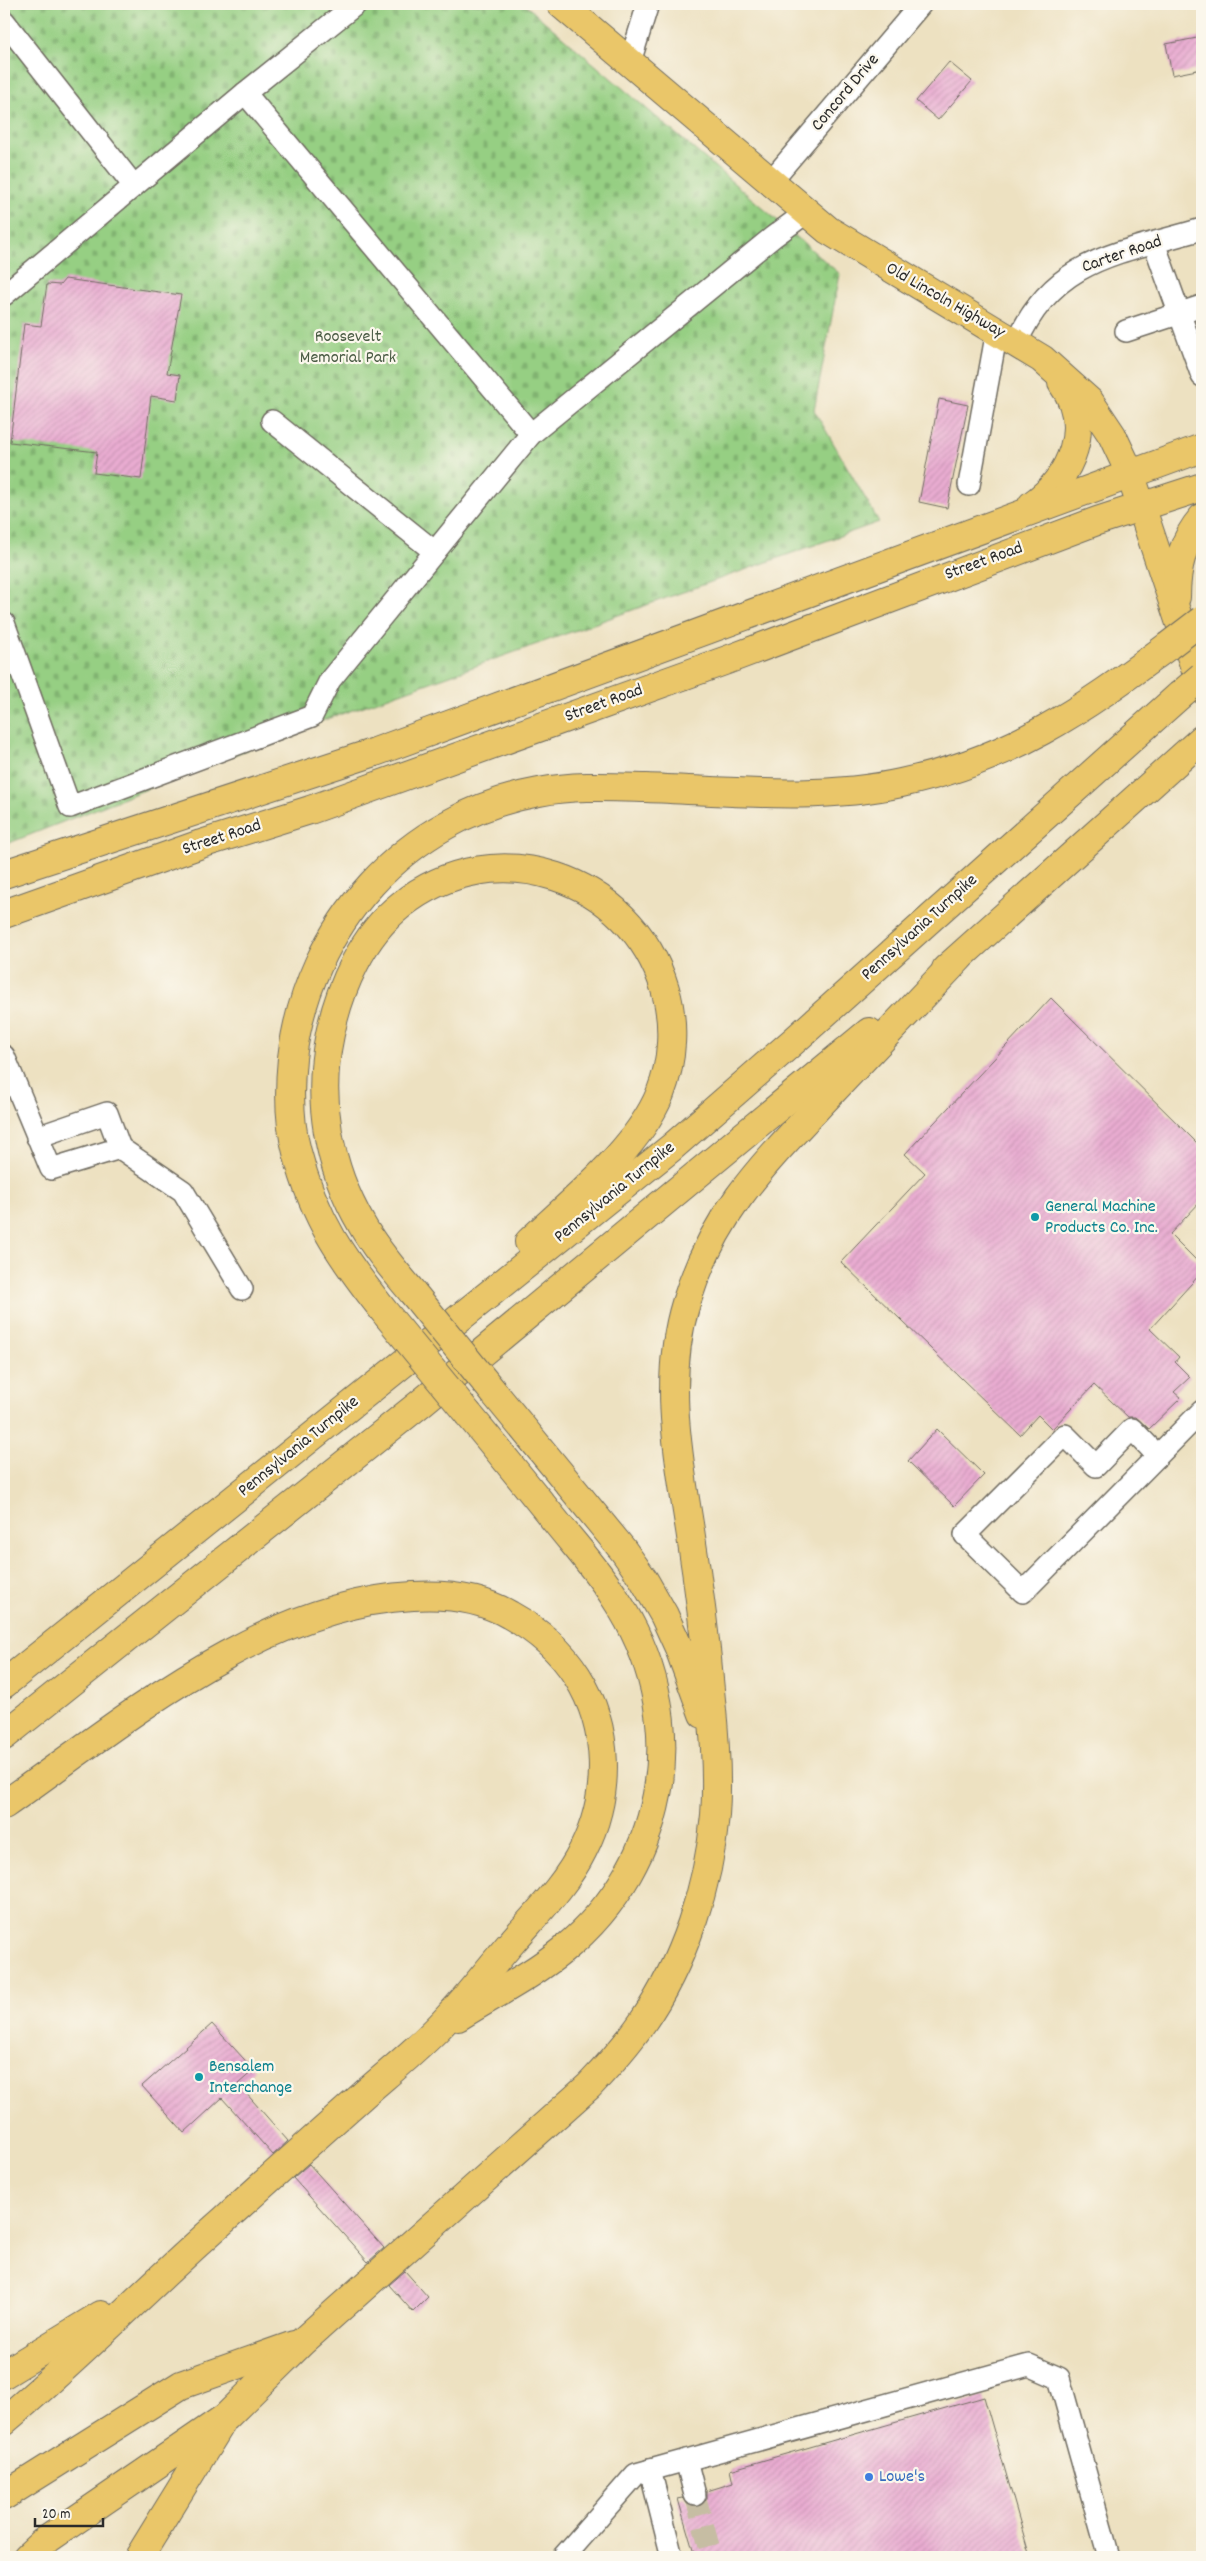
<svg xmlns="http://www.w3.org/2000/svg" width="1206" height="2561" font-family="Dekko,sans-serif">
	<style>
		.cemetery { fill: url(#cemetery-stones); stroke: #607d57 }
		.building { fill: url(#building-hatch) }
		.lines { fill: none; stroke-linecap: round; stroke-linejoin: round }
		.minor-tunnel { stroke: #c6bda3; stroke-width: 21; stroke-dasharray: 21 11; stroke-linecap: butt }
		.minor-casing { stroke: #6f6b60; stroke-width: 24 }
		.major-casing { stroke: #6f6b60; stroke-width: 30 }
		.highway-casing { stroke: #6f6b60; stroke-width: 30 }
		.minor { stroke: #fff; stroke-width: 21 }
		.major { stroke: #eac669; stroke-width: 28 }
		.highway { stroke: #eac669; stroke-width: 28 }
		.highway-bridge-casing { stroke: #6f6b60; stroke-width: 30; stroke-linecap: butt }
		.highway-bridge { stroke: #eac669; stroke-width: 28 }
		.culture-dot { fill: #0f9aa8; stroke: #fbf7ec; stroke-width: 2 }
		.shop-dot { fill: #3f7fe0; stroke: #fbf7ec; stroke-width: 2 }
		.labels { text-anchor: middle; dominant-baseline: central; stroke-width: 4.5; stroke-linejoin: round; paint-order: stroke }
		.street-label { font-size: 18px; fill: #2b2b2b; stroke: #fbf7ec }
		.park-label { font-size: 18px; fill: #4b5c45; stroke: #fbf7ec }
		.culture-label { font-size: 18px; fill: #0d838f; stroke: #fbf7ec; text-anchor: start }
		.shop-label { font-size: 18px; fill: #366cbe; stroke: #fbf7ec; text-anchor: start }
	</style>
	<defs>
		<pattern id="cemetery-stones" width="16" height="16" patternUnits="userSpaceOnUse" patternTransform="scale(1.25)"><rect width="16" height="16" fill="#96cf83"/><path d="M2 7V4a2 2 0 0 1 4 0v3zM10 15v-3a2 2 0 0 1 4 0v3z" fill="#81b271"/></pattern>
		<pattern id="building-hatch" width="6" height="6" patternUnits="userSpaceOnUse" patternTransform="scale(1.25)"><rect width="6" height="6" fill="#e9acd1"/><path d="M-1 1l2-2M0 6l6-6M5 7l2-2" fill="none" stroke="#c894b4"/></pattern>
	</defs>
	<rect width="100%" height="100%" fill="#fbf7ec"/>
	<filter id="ink" filterUnits="userSpaceOnUse"><feTurbulence type="fractalNoise" baseFrequency=".02" numOctaves="2"/><feDisplacementMap in="SourceGraphic" scale="10" xChannelSelector="R" yChannelSelector="G"/><feConvolveMatrix kernelMatrix="1 2 1 2 8 2 1 2 1" color-interpolation-filters="sRGB"/></filter>
	<filter id="wash" filterUnits="userSpaceOnUse"><feTurbulence type="fractalNoise" baseFrequency=".0096" numOctaves="4" result="noise"/><feDisplacementMap in="SourceGraphic" scale="20" xChannelSelector="R" yChannelSelector="G"/><feGaussianBlur stdDeviation="1.12" result="paint"/><feColorMatrix in="noise" values="0 0 0 0 0 0 0 0 0 0 0 0 0 0 0 0 0 1.4 0 .05"/><feComposite in="paint" operator="in"/></filter>
	<g filter="url(#wash)">
		<rect width="100%" height="100%" fill="#ede1c1"/>
		<path class="cemetery" d="M 4,4 L 524,4 L 840,274 L 814,410 L 879,522 L 302,728 L 4,845 Z"/>
		<g id="blocks">
			<g class="building">
				<path d="M 1202,37 L 1202,69 L 1172,75 L 1166,44 Z"/>
				<path d="M 949,62 L 972,81 L 938,120 L 916,101 Z"/>
				<path d="M 65,279 L 181,295 L 167,373 L 180,375 L 177,400 L 151,396 L 141,479 L 94,473 L 97,452 L 10,442 L 24,324 L 41,326 L 47,284 L 60,285 Z"/>
				<path d="M 939,399 L 968,405 L 947,508 L 919,502 Z"/>
				<path d="M 1051,998 L 1202,1148 L 1202,1200 L 1170,1234 L 1202,1266 L 1202,1272 L 1150,1329 L 1179,1357 L 1175,1362 L 1190,1377 L 1174,1392 L 1181,1398 L 1149,1429 L 1136,1417 L 1128,1417 L 1094,1385 L 1052,1429 L 1038,1415 L 1020,1435 L 841,1262 L 925,1173 L 905,1154 Z"/>
				<path d="M 937,1429 L 984,1475 L 954,1506 L 908,1461 Z"/>
				<path d="M 212,2024 L 254,2070 L 238,2084 L 288,2141 L 273,2155 L 222,2098 L 184,2133 L 142,2086 Z"/>
				<path d="M 309,2164 L 384,2248 L 368,2262 L 293,2178 Z"/>
				<path d="M 405,2271 L 428,2297 L 413,2312 L 389,2285 Z"/>
				<path d="M 984,2397 L 1030,2557 L 695,2557 L 678,2499 L 683,2498 L 692,2507 L 703,2504 L 707,2498 L 707,2491 L 733,2483 L 730,2470 Z"/>
			</g>
		</g>
	</g>
	<g filter="url(#ink)">
		<use href="#blocks" fill-opacity="0" stroke="#6f6b60" stroke-width="1"/>
		<g class="lines">
			<path class="minor-tunnel" d="M 695,2495 L 712,2557"/>
			<defs>
				<g id="minor">
					<path d="M 4,21 L 134,186"/>
					<path d="M 630,62 L 648,4"/>
					<path d="M 245,93 L 531,434"/>
					<path d="M 771,181 L 921,4"/>
					<path d="M 1154,243 L 1202,376"/>
					<path d="M 4,295 L 245,93 L 356,4"/>
					<path d="M 1126,331 L 1202,306"/>
					<path d="M 1017,342 C 1054,257 1122,253 1202,229"/>
					<path d="M 272,421 L 435,552"/>
					<path d="M 969,485 L 997,331"/>
					<path d="M 4,623 L 70,807 L 312,716 L 330,680 L 531,434 L 773,237 L 807,212"/>
					<path d="M 4,1056 L 51,1169 L 120,1148 L 107,1113 L 37,1137"/>
					<path d="M 120,1148 L 183,1191 L 242,1289"/>
					<path d="M 1158,1456 L 1132,1429 L 1096,1466 L 1065,1435 L 965,1535 L 1023,1592 L 1202,1411"/>
					<path d="M 686,2460 L 695,2495"/>
					<path d="M 650,2470 L 672,2557"/>
					<path d="M 563,2557 L 636,2474 L 1029,2365 L 1059,2378 L 1109,2557"/>
				</g>
				<g id="major">
					<path d="M 561,4 L 828,230 L 1042,359 L 1090,402 L 1112,435 L 1130,473 L 1202,689"/>
					<path d="M 1032,505 C 1072,477 1093,425 1062,383"/>
					<path d="M 1176,597 C 1176,568 1182,541 1202,518"/>
					<path d="M 4,874 L 375,752 L 1202,448"/>
					<path d="M 4,914 L 201,844 L 310,810 L 727,660 L 1097,521 L 1202,487"/>
				</g>
				<g id="highway">
					<path d="M 946,969 L 1202,739"/>
					<path d="M 413,1293 C 395,1271 376,1250 362,1225 C 328,1167 316,1099 330,1034 C 340,986 363,935 401,905 C 495,830 631,876 665,989 C 675,1023 673,1061 660,1094 C 637,1150 572,1201 529,1242"/>
					<path d="M 387,1315 C 344,1261 314,1220 297,1152 C 289,1123 289,1088 292,1058 C 308,925 406,816 539,792 C 574,785 611,787 646,788 C 730,791 819,801 901,783 C 1010,760 1081,711 1168,646"/>
					<path d="M 495,1394 L 623,1550 L 644,1580 L 664,1615 L 679,1648 L 703,1714"/>
					<path d="M 4,1684 L 671,1148 L 796,1039 L 1180,695"/>
					<path d="M 4,1736 L 421,1403 L 869,1032"/>
					<path d="M 4,1805 C 124,1721 261,1604 413,1596 C 446,1594 481,1598 510,1615 C 537,1630 560,1649 577,1676 C 610,1728 611,1795 583,1850 C 566,1885 537,1913 512,1942 C 487,1971 463,2003 436,2030 C 412,2054 386,2075 361,2097 C 316,2137 270,2178 225,2219 C 150,2285 80,2357 4,2421"/>
					<path d="M 458,2017 C 493,1995 531,1976 563,1950 C 672,1861 692,1714 615,1598 C 598,1571 577,1548 557,1523 C 528,1487 499,1451 469,1415"/>
					<path d="M 4,2374 L 101,2315"/>
					<path d="M 4,2496 L 181,2385 L 294,2345"/>
					<path d="M 27,2557 L 42,2543 L 226,2417 L 302,2342 L 589,2086 C 608,2066 626,2046 642,2023 C 683,1964 709,1886 715,1815 C 718,1776 715,1738 711,1700 C 706,1643 699,1587 690,1530 C 678,1455 663,1378 686,1303 C 715,1209 767,1161 832,1092 C 875,1047 917,1002 959,958"/>
					<path d="M 139,2557 L 219,2427"/>
				</g>
			</defs>
			<use href="#minor" class="minor-casing"/>
			<use href="#major" class="major-casing"/>
			<use href="#highway" class="highway-casing"/>
			<use href="#minor" class="minor"/>
			<use href="#major" class="major"/>
			<use href="#highway" class="highway"/>
			<defs>
				<g id="highway-bridge">
					<path d="M 1168,646 L 1202,620"/>
					<path d="M 1180,695 L 1202,676"/>
					<path d="M 413,1293 L 495,1394"/>
					<path d="M 387,1315 L 469,1415"/>
				</g>
			</defs>
			<use href="#highway-bridge" class="highway-bridge-casing"/>
			<use href="#highway-bridge" class="highway-bridge"/>
		</g>
	</g>
	<g class="culture-dot">
		<circle cx="1035" cy="1217" r="5"/>
		<circle cx="199" cy="2077" r="5"/>
	</g>
	<circle class="shop-dot" cx="869" cy="2477" r="5"/>
	<g class="labels">
		<g class="street-label">
			<text transform="translate(846 93) rotate(-50)">Concord Drive</text>
			<text transform="translate(1122 255) rotate(-19)">Carter Road</text>
			<text transform="translate(945 301) rotate(30)">Old Lincoln Highway</text>
			<text transform="translate(984 562) rotate(-20)">Street Road</text>
			<text transform="translate(604 704) rotate(-20)">Street Road</text>
			<text transform="translate(222 838) rotate(-18)">Street Road</text>
			<text transform="translate(920 928) rotate(-42)">Pennsylvania Turnpike</text>
			<text transform="translate(615 1193) rotate(-39)">Pennsylvania Turnpike</text>
			<text transform="translate(299 1447) rotate(-39)">Pennsylvania Turnpike</text>
		</g>
		<g class="park-label">
			<text x="348" y="337">Roosevelt<tspan x="348" dy="21">Memorial Park</tspan></text>
		</g>
		<g class="culture-label">
			<text x="1045" y="1207">General Machine<tspan x="1045" dy="21">Products Co. Inc.</tspan></text>
			<text x="209" y="2067">Bensalem<tspan x="209" dy="21">Interchange</tspan></text>
		</g>
		<g class="shop-label">
			<text x="879" y="2477">Lowe's</text>
		</g>
	</g>
	<rect width="1206" height="2561" fill="none" stroke="#fbf7ec" stroke-width="20"/>
	<path d="M35 2518v8h68v-8" fill="none" stroke="#2b2b2b" stroke-width="2.5"/>
	<text x="42" y="2518" font-size="15" fill="#2b2b2b" stroke="#fbf7ec" stroke-width="4" paint-order="stroke">20 m</text>
</svg>
